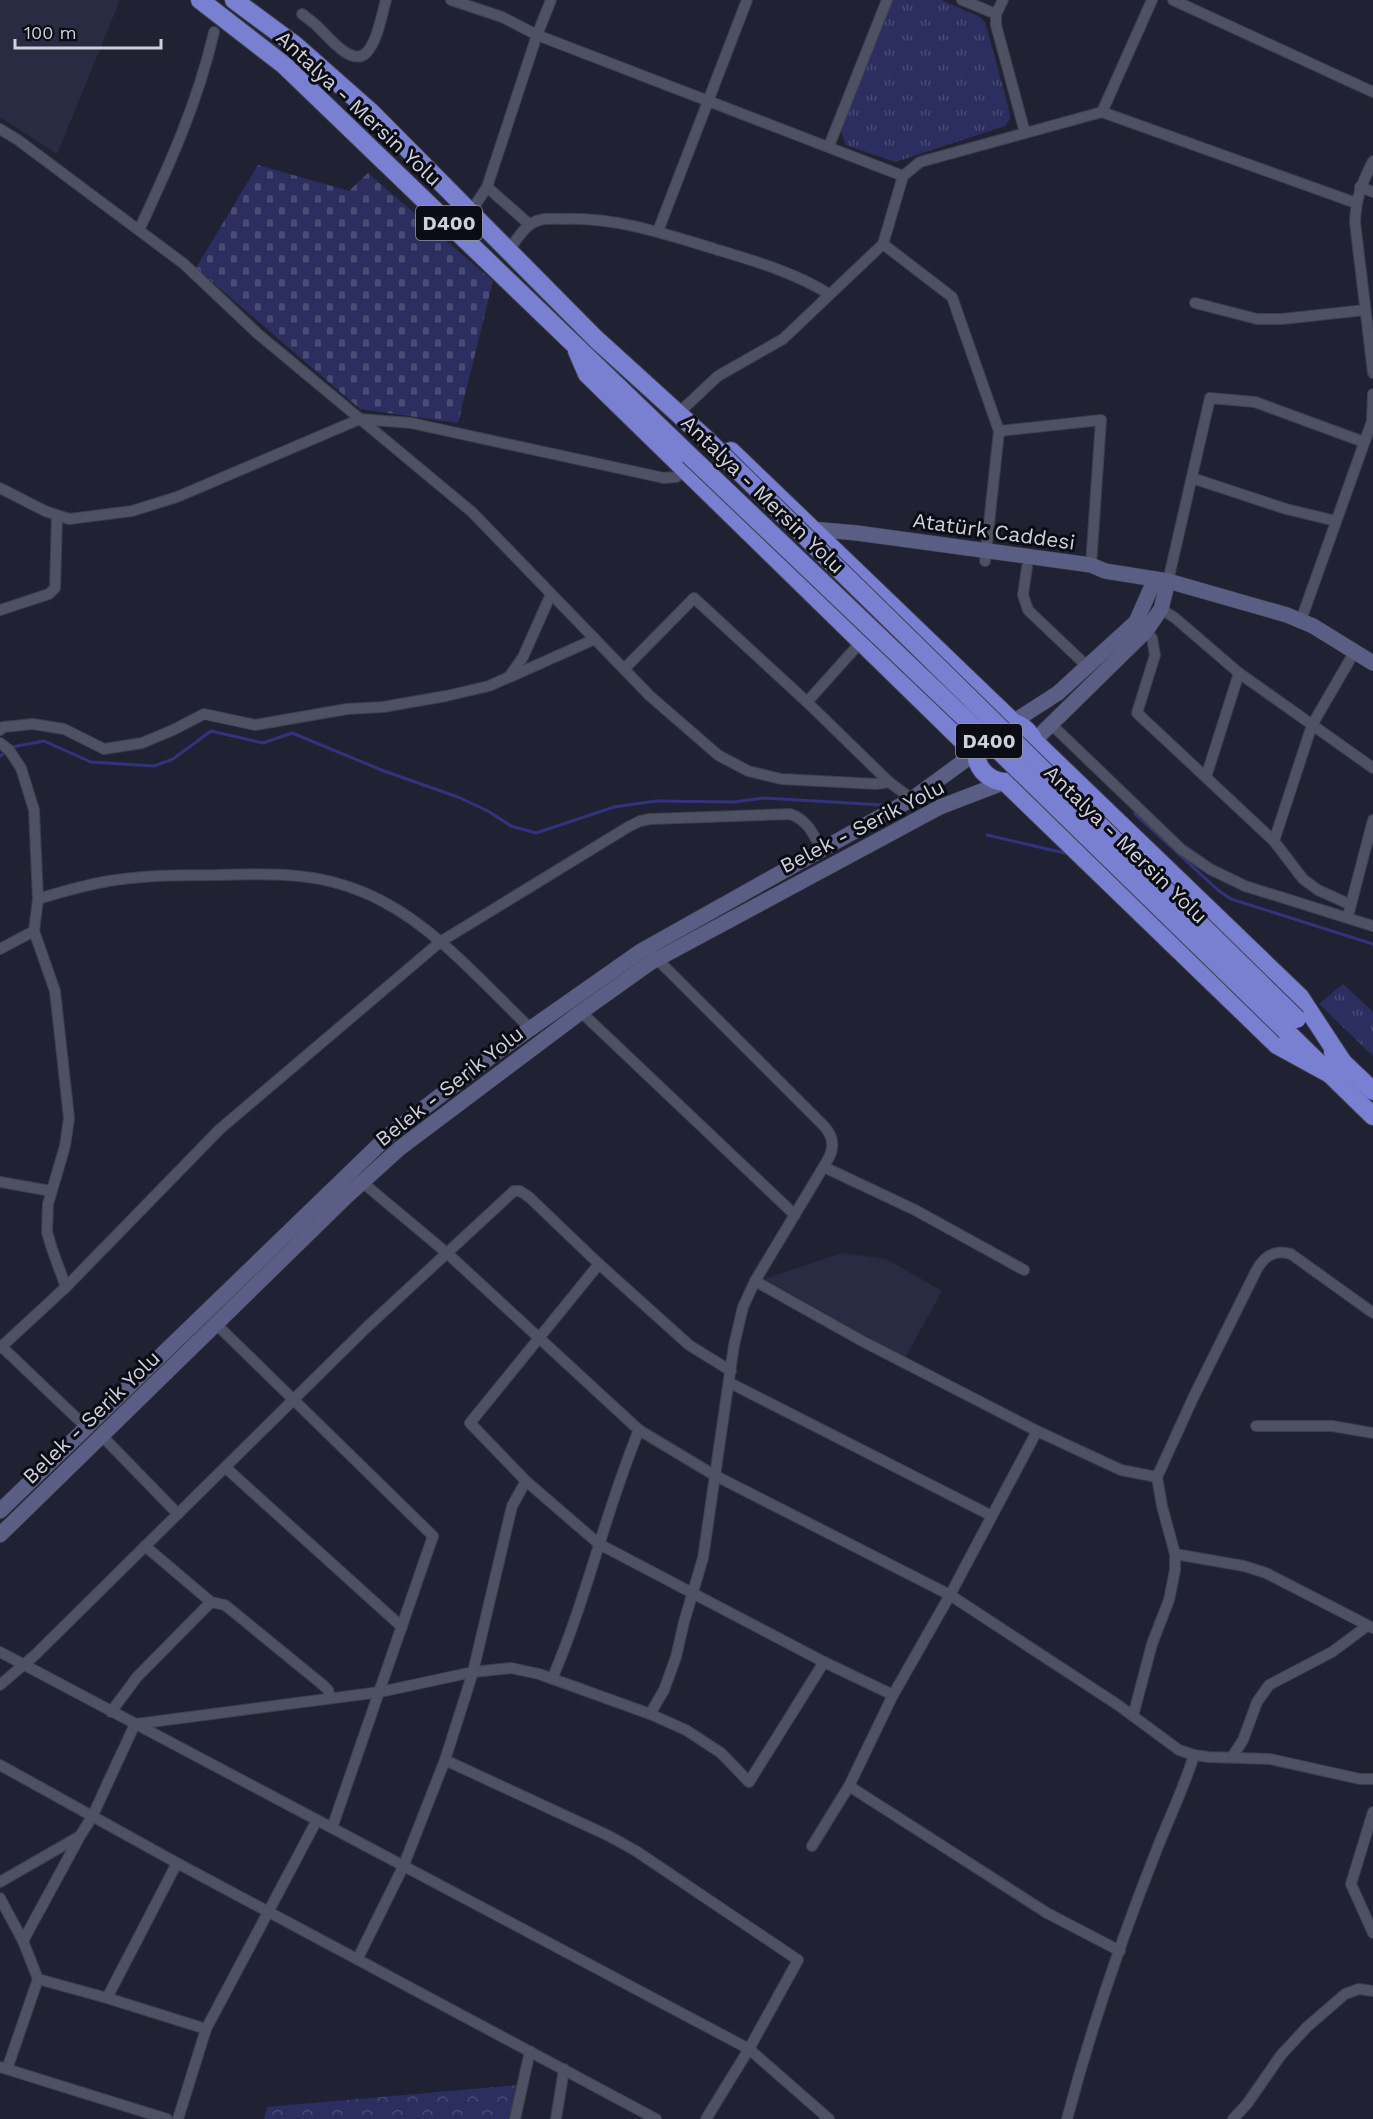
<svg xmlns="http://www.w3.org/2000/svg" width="1373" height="2119" font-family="'Work Sans',sans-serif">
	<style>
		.built { fill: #292b42 }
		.forest { fill: url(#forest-crowns) }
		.cemetery { fill: url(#cemetery-stones) }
		.park { fill: url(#park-tufts) }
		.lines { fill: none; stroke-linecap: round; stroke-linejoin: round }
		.stream { stroke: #33327c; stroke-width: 3 }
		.street-casing { stroke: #3d3e4c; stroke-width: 12 }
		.secondary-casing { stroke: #3d3e4c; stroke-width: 16 }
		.highway-casing { stroke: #3d3e4c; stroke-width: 20 }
		.street { stroke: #4e5063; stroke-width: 10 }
		.secondary { stroke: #5b5e84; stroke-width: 15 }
		.highway { stroke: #797fd1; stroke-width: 18 }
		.highway-bridge-casing { stroke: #3d3e4c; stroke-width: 20; stroke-linecap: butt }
		.highway-bridge { stroke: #797fd1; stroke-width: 18 }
		.labels { text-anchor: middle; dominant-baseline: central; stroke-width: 6; stroke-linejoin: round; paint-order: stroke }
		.shield { fill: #0c0c14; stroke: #94959f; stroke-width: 1.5 }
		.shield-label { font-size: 20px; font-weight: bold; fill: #cfd0db }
		.street-label { font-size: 21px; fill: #cfd0db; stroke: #0c0c14 }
	</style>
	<defs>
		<pattern id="forest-crowns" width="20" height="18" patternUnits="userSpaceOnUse" patternTransform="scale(1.5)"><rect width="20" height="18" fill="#2c2e5f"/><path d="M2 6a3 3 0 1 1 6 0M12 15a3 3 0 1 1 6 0" fill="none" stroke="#4a4b75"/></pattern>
		<pattern id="cemetery-stones" width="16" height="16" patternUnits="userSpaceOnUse" patternTransform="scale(1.5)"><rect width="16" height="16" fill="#2c2e5f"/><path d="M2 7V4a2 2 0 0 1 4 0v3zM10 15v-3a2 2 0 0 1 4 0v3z" fill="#4a4b75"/></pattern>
		<pattern id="park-tufts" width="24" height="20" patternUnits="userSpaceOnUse" patternTransform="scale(1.5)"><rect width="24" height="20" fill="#2c2e5f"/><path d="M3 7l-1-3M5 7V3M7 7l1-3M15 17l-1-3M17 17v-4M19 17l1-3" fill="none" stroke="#4a4b75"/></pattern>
	</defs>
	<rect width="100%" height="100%" fill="#202233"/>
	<g class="built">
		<path d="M 0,0 L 120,0 L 57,154 L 0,117 Z"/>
		<path d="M 842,1253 L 886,1259 L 942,1291 L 905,1358 L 765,1279 Z"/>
	</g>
	<path class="forest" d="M 518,2085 L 513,2119 L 264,2119 L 267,2107 Z"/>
	<path class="cemetery" d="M 258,165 L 349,191 L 368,173 L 493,281 L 458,423 L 360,409 L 196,268 Z"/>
	<g class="park">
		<path d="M 892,0 L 941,0 L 978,16 L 985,22 L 1008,106 L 1010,118 L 1005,126 L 895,162 L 846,145 L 841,131 Z"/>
		<path d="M 1343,984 L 1373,1012 L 1373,1056 L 1319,1004 Z"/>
	</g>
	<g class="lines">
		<g class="stream">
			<path d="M 12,747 L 44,741 L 91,762 L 154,766 L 173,759 L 211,731 L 263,743 L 292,733 L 384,771 L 458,797 L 488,811 L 511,826 L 536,833 L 614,807 L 656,801 L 734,802 L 764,798 L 883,805"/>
			<path d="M 0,756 L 7,751"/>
			<path d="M 1135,814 L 1218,890 L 1231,899 L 1373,944"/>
			<path d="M 987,835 L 1069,854"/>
		</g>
		<defs>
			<g id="street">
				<path d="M 451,0 L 502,17 L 537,35 L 903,176"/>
				<path d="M 962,0 L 996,14"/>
				<path d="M 1003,0 L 996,14 L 996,25 L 1025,133"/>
				<path d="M 1173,0 L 1373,92"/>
				<path d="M 302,14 C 307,18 313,22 317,26 C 327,35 351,67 366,53 C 377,43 382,14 386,0"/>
				<path d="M 1102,112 L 1152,0"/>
				<path d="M 0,129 L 18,140 L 184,264 L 258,334 L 472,512 L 650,696 L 718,755 L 748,771 L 781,779 L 876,784 L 889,782"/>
				<path d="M 829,146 L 887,0"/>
				<path d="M 1373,161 C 1362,183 1356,197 1355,222 L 1373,373"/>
				<path d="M 487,187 L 529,224"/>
				<path d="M 1360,187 L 1373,192"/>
				<path d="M 470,213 L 487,187 L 537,35 L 551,0"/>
				<path d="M 139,230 C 169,166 198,102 214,32"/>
				<path d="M 658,231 L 747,0"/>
				<path d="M 883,244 L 952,297 L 999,431 L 985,561"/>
				<path d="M 508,251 C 517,240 525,223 540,220 C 547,218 555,219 563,219 C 616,217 665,234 715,249 C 754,261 794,272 829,294"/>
				<path d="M 1195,303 L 1257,319 L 1282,319 L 1365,310"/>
				<path d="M 685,407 L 718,376 L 783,339 L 883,244 L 903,176 L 920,162 L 1102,112 L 1356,203"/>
				<path d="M 999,431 L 1101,420 L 1091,565"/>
				<path d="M 1192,478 L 1286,509 L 1336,521"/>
				<path d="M 0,488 L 45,511 L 69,519 L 132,511 L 177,497 L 360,419 L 411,423 L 664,478 L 676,477 L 686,471"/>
				<path d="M 1027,567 L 1023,595 L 1028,610 L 1088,667"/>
				<path d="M 1168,581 L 1210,398 L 1255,402 L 1364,442"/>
				<path d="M 1161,609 L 1175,618 L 1239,673 L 1373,768"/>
				<path d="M 0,610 L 49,594 L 55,588 L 57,517"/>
				<path d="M 1301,620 L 1372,421 L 1373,394"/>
				<path d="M 1141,627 L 1152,638 L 1155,655 L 1137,713 L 1274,841 L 1303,879 L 1318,890 L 1351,905"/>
				<path d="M 624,669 L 694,598 L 807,702 L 889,782 L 912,799"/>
				<path d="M 510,677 L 595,639"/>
				<path d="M 807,702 L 860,643"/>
				<path d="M 1052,725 L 1181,849 L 1210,869 L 1245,886 L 1373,926"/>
				<path d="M 0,730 L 3,727 L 33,724 L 64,729 L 104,749 L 142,743 L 173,730 L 204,714 L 255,725 L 347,709 L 383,707 L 446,696 L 489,686 L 509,677 L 523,657 L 551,594"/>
				<path d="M 0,743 L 9,750 L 21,768 L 34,810 L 38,899 L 34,931 L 55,991 L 69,1118 L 65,1146 L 48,1204 L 47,1232 L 52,1249 L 66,1287"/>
				<path d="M 1206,777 L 1239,673"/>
				<path d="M 1274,841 L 1312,725 L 1355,651"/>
				<path d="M 38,899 C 61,892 85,885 109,881 C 145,875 181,875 218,875 C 278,873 327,872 382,901 C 438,930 485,985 530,1028"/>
				<path d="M 1349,912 L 1373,820"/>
				<path d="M 0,949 L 34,931"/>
				<path d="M 581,1012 L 795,1215"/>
				<path d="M 824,1167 L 915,1210 L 1024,1270"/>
				<path d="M 0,1182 L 51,1191"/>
				<path d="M 362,1182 L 448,1254 L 639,1430 L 714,1475 L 950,1595 L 1118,1705 L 1179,1750 L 1194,1755 L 1209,1757 L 1270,1759 L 1360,1779 L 1373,1779"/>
				<path d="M 599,1264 L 470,1423 L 526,1481 L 599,1544 L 824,1662 L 893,1695"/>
				<path d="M 755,1281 L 864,1342 L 1037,1431 L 1121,1470 L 1157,1477 L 1194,1396 L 1256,1271 C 1264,1256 1274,1249 1291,1254 L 1373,1313"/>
				<path d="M 216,1324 L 433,1536 L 332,1828"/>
				<path d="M 0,1345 L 86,1427"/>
				<path d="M 0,1348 L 66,1287 L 220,1129 L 440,942 L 628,827 L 640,821 L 650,819 L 790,814 C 808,820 813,834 822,850"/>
				<path d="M 730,1383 L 992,1516"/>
				<path d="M 1256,1426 L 1332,1426 L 1373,1433"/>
				<path d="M 102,1436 L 178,1514"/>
				<path d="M 226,1468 L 402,1627"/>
				<path d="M 145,1546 L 211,1602 L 225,1605 L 323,1685 L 328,1690 L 330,1698"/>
				<path d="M 1175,1554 L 1244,1566 L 1266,1573 L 1373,1628"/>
				<path d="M 0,1652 L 749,2049 L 829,2119"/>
				<path d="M 552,1679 C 587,1598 605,1512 639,1430"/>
				<path d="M 0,1685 L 35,1655 L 367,1327 L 514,1191 L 520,1191 L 529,1197 L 599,1264 L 689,1345 L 731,1371"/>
				<path d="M 111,1712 L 137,1677 L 211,1602"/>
				<path d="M 650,1714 L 664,1690 L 676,1657 L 684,1622 L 703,1558 L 734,1345 L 743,1307 L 755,1281 L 827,1161 C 835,1148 834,1136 823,1125 L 653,955"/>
				<path d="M 1133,1716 L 1152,1644 L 1169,1600 L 1175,1570 L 1175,1554 L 1162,1506 L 1157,1477"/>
				<path d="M 136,1724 L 380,1692 L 473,1672 L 511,1668 L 539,1674 L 650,1714 L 686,1730 L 721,1753 L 749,1782 L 824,1662"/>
				<path d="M 1232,1757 L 1243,1740 L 1257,1702 L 1269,1685 L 1332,1652 L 1367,1626"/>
				<path d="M 445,1760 L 609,1836 L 636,1851 L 798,1960 L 749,2049 L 706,2119"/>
				<path d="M 0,1765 L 177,1863 L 656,2119"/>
				<path d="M 849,1786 L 1047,1913 L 1120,1951"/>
				<path d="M 1373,1812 L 1351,1884 L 1373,1933"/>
				<path d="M 812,1846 L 849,1786 L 893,1695 L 950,1595 L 1037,1431"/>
				<path d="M 0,1882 L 80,1836 L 92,1817 L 135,1724"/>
				<path d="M 0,1898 L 23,1941 L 38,1979 L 7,2069"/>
				<path d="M 23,1941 L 79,1838"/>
				<path d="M 358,1958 L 403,1867 L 445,1760 L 473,1672 L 512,1506 L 526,1481"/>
				<path d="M 38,1979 L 107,1998 L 206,2029"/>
				<path d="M 107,1998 L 177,1863"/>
				<path d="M 0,2067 L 167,2119"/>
				<path d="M 178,2119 L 206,2029 L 317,1820"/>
				<path d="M 515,2119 L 530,2051"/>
				<path d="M 556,2119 L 564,2069"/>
				<path d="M 1067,2119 C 1091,2028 1122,1937 1157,1849 C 1169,1818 1184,1788 1194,1755"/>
				<path d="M 1233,2119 L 1247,2104 L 1281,2055 L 1307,2027 L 1345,1994 L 1359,1989 L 1373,1991"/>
			</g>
			<g id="secondary">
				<path d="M 812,529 L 857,533 L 1091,565 L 1105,571 L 1168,581 L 1287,615 L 1313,626 L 1373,663"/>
				<path d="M 1013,722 L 1058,693 L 1136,622 L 1155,579"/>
				<path d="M 1034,741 L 1146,631 L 1161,609 L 1168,581"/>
				<path d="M 0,1511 L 390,1134 L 497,1052 L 641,951 L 912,799 L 975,753"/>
				<path d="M 0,1535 L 347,1196 L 400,1148 L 581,1012 L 650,963 L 940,807 L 1005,782"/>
			</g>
			<g id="highway">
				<path d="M 200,0 L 284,65 L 689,455"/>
				<path d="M 234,0 L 295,45 L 372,113 L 596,339 L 705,438"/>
				<path d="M 577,351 L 587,374 L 975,753"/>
				<path d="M 731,451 L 1013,722"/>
				<circle cx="1006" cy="752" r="30"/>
				<path d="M 1034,741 L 1300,997 L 1342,1061"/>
				<path d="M 1005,782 L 1277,1045 L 1330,1074"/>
				<path d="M 1286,1031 L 1373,1116"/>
				<path d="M 1333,1053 L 1373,1091"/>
			</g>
		</defs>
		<use href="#street" class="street-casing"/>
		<use href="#secondary" class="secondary-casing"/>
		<use href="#highway" class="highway-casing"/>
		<use href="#street" class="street"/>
		<use href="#secondary" class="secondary"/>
		<use href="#highway" class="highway"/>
		<defs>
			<g id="highway-bridge">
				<path d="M 705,438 L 1297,1019"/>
				<path d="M 689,455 L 996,748 L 1286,1031"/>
			</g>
		</defs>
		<use href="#highway-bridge" class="highway-bridge-casing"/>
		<use href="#highway-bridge" class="highway-bridge"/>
	</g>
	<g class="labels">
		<g class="shield">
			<rect x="416" y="206" width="66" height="34" rx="4.5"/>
			<rect x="956" y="724" width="66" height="34" rx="4.5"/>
		</g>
		<g class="shield-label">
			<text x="449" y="223">D400</text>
			<text x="989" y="741">D400</text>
		</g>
		<g class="street-label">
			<text transform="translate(359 108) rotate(43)">Antalya - Mersin Yolu</text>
			<text transform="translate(763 494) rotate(44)">Antalya - Mersin Yolu</text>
			<text transform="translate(994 531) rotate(8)">Atatürk Caddesi</text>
			<text transform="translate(862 826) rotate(-27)">Belek - Serik Yolu</text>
			<text transform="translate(1126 844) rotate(44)">Antalya - Mersin Yolu</text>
			<text transform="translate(449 1086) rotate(-38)">Belek - Serik Yolu</text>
			<text transform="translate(91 1417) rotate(-44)">Belek - Serik Yolu</text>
		</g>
	</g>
	<path d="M15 39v9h146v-9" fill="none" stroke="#cfd0db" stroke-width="3"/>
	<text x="24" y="39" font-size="18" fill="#cfd0db" stroke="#0c0c14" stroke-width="4.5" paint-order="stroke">100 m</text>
</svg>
